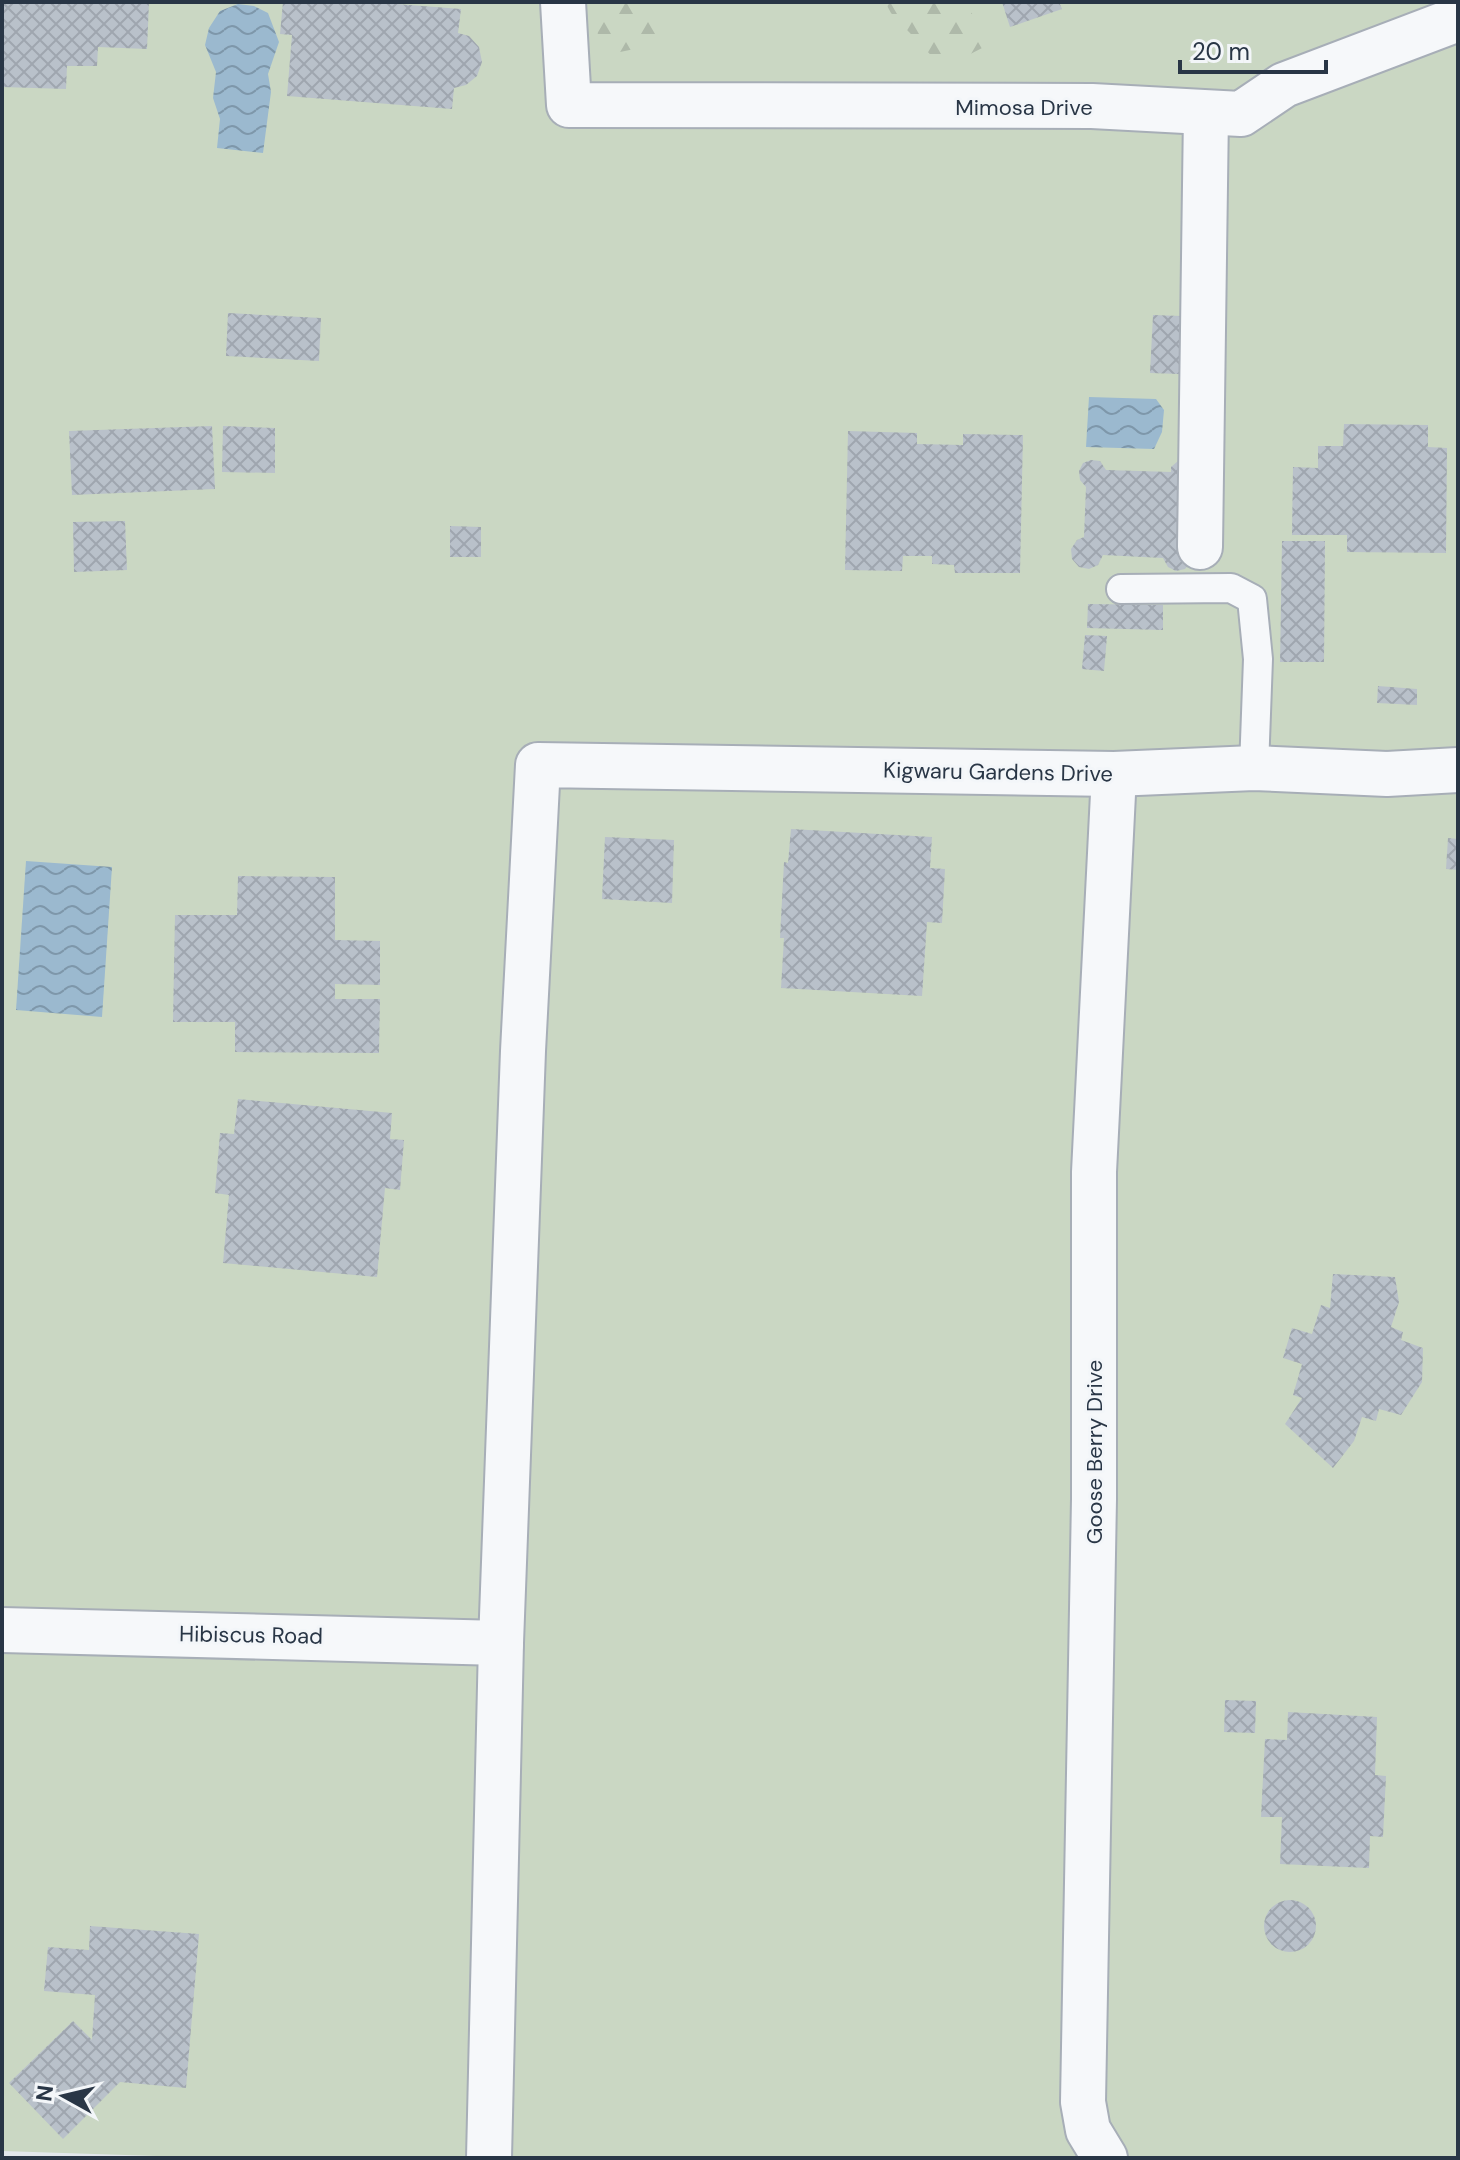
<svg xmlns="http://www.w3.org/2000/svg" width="1460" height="2160" font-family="'DM Sans',sans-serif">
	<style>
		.green { fill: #cad7c3 }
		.forest { fill: url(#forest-firs) }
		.water { fill: url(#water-waves) }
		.building { fill: url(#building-cross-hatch) }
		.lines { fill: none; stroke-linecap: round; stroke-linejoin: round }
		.service-casing { stroke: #a7aeb7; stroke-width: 32 }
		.minor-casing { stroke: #a7aeb7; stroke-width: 48 }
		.service { stroke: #f6f8fa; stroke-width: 28 }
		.minor { stroke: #f6f8fa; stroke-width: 44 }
		.labels { text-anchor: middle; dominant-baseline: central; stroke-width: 6; stroke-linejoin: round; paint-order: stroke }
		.street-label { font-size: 22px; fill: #293646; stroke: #f3f6f9 }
	</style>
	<defs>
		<pattern id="forest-firs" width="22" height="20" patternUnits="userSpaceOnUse" patternTransform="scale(2)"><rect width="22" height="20" fill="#cad7c3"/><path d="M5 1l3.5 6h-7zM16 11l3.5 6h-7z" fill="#aeb9a9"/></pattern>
		<pattern id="water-waves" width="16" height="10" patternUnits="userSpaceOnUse" patternTransform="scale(2)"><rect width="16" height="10" fill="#9bb9cf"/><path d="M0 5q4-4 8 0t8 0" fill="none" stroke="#7e97aa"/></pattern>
		<pattern id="building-cross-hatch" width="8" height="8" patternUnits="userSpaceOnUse" patternTransform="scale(2)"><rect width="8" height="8" fill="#b9c1ca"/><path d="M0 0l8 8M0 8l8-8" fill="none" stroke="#9fa6af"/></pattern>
	</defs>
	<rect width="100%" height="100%" fill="#e3e7ec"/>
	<path class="green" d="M 2,2 L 1458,2 L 1458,2158 L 218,2158 L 2,2151 Z"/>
	<g class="forest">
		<path d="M 593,2 L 658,2 L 663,43 L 601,56 Z"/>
		<path d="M 885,2 L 967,2 L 986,46 L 943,68 L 891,13 Z"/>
	</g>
	<g class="water">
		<path d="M 238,4 L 254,6 L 268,13 L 279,42 L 268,74 L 271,92 L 263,153 L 217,148 L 220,119 L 213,98 L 216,72 L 205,45 L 209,28 L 220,11 Z"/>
		<path d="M 1089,397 L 1156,399 L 1164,410 L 1162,432 L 1154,449 L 1086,447 Z"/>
		<path d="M 26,861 L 112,867 L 102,1017 L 16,1010 Z"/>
	</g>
	<g class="building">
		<path d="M 2,2 L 149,2 L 147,49 L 98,47 L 97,66 L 67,66 L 66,89 L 2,87 Z"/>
		<path d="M 283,2 L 371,2 L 461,9 L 458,33 L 469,36 L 479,47 L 482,62 L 477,76 L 466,85 L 454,88 L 452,109 L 287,96 L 292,35 L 280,34 Z"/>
		<path d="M 1002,2 L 1059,2 L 1062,9 L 1010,27 Z"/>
		<path d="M 228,313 L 321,318 L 319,361 L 226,356 Z"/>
		<path d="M 1153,315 L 1209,317 L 1207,375 L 1150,373 Z"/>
		<path d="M 1344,424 L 1428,425 L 1428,447 L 1447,448 L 1446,553 L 1347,552 L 1347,535 L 1292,535 L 1293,467 L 1318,468 L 1318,446 L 1343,446 Z"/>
		<path d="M 212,426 L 215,489 L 72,495 L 69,431 Z"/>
		<path d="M 223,426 L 275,428 L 275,473 L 222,472 Z"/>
		<path d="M 848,431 L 917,433 L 917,444 L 963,445 L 963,434 L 1023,435 L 1020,573 L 955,573 L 954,565 L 932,564 L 932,556 L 903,556 L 902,571 L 845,570 Z"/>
		<path d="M 1091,460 L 1100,461 L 1106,470 L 1171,472 L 1171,467 L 1178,461 L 1187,461 L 1191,562 L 1185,569 L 1176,571 L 1168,567 L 1163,558 L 1103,555 L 1098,565 L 1089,569 L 1079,567 L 1072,559 L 1071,549 L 1077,540 L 1084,537 L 1086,487 L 1080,480 L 1079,471 L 1083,463 Z"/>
		<path d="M 125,521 L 127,570 L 74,572 L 73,522 Z"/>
		<path d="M 450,526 L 481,527 L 481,557 L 450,557 Z"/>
		<path d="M 1282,541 L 1325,541 L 1324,662 L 1280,662 Z"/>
		<path d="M 1088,604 L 1163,605 L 1163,630 L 1087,628 Z"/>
		<path d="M 1085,635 L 1107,636 L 1104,671 L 1082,669 Z"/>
		<path d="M 1378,686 L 1417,689 L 1417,705 L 1377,703 Z"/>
		<path d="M 791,829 L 932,837 L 930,868 L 945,869 L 942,923 L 927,922 L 922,996 L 781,988 L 784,938 L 780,938 L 784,862 L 788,863 Z"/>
		<path d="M 605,837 L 674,840 L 672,903 L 602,899 Z"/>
		<path d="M 1448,838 L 1458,839 L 1458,870 L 1446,869 Z"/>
		<path d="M 238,876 L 335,877 L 335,940 L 380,941 L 380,985 L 335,984 L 335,999 L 380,999 L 379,1053 L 235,1052 L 235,1022 L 173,1022 L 175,915 L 237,915 Z"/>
		<path d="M 238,1099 L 392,1113 L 390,1139 L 404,1140 L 400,1190 L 385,1188 L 377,1277 L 223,1263 L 229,1195 L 215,1193 L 220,1133 L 234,1134 Z"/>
		<path d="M 1333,1274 L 1395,1277 L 1399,1302 L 1391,1327 L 1403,1332 L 1401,1340 L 1423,1348 L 1422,1382 L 1401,1415 L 1379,1409 L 1376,1421 L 1362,1417 L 1354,1441 L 1333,1468 L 1285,1424 L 1302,1398 L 1293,1395 L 1302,1364 L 1283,1358 L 1292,1328 L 1312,1334 L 1321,1305 L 1330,1308 Z"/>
		<path d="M 1225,1700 L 1256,1701 L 1255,1733 L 1224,1732 Z"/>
		<path d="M 1288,1712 L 1377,1717 L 1375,1775 L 1386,1776 L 1383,1837 L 1370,1836 L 1369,1868 L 1280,1864 L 1282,1817 L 1261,1817 L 1265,1739 L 1287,1740 Z"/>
		<circle cx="1290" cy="1926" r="26"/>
		<path d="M 90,1926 L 199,1934 L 186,2088 L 120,2082 L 63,2139 L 9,2083 L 73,2021 L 92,2040 L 95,1995 L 44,1991 L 48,1947 L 89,1950 Z"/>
	</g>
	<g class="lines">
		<defs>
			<path id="service" d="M 1121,589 L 1231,588 L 1252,599 L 1258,659 L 1254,768"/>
			<g id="minor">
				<path d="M 563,2 L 569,105 L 1092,106 L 1241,114 L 1284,85 L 1458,19"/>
				<path d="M 1200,547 L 1206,113"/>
				<path d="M 2,1630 L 501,1643"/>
				<path d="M 489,2158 L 501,1643 L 523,1051 L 538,765 L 1114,774 L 1254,768 L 1387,774 L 1458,770"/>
				<path d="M 1105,2158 L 1088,2130 L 1083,2102 L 1094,1499 L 1094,1172 L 1114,774"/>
			</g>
		</defs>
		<use href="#service" class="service-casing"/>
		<use href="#minor" class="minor-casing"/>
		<use href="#service" class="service"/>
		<use href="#minor" class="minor"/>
	</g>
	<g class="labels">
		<g class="street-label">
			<text x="1024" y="107">Mimosa Drive</text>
			<text transform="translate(998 772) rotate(1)">Kigwaru Gardens Drive</text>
			<text transform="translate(1094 1452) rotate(-90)">Goose Berry Drive</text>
			<text transform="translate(251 1635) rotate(1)">Hibiscus Road</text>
		</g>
	</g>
	<rect width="1460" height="2160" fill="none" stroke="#293646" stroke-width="8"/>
	<g transform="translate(64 2096) rotate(278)" stroke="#f3f6f9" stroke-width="6" paint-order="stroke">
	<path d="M0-6L14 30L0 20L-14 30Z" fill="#293646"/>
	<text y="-12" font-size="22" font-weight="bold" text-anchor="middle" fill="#293646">N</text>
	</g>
	<path d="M1180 60v12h146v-12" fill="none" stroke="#293646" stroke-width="4"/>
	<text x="1192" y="60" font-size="24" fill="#293646" stroke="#f3f6f9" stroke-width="6" paint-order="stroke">20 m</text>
</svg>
